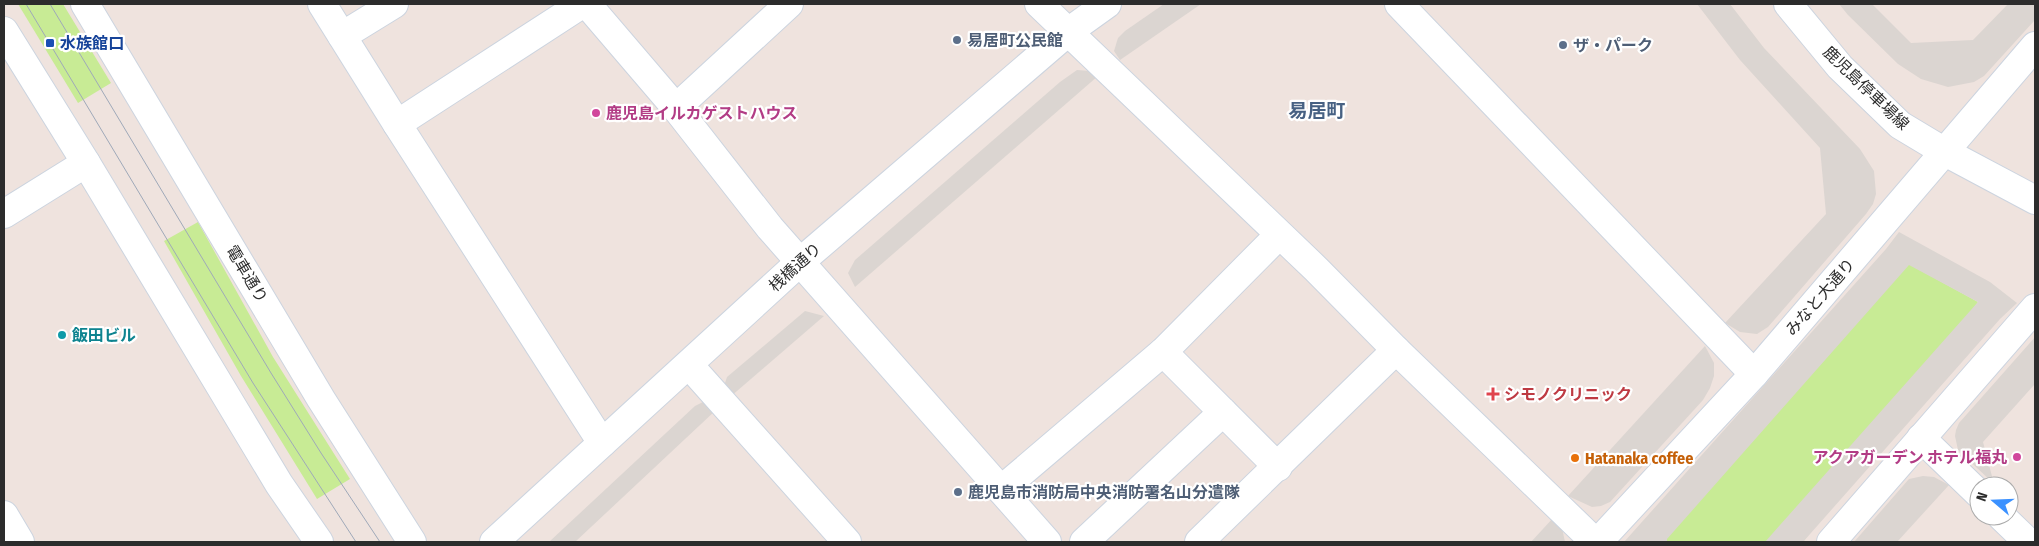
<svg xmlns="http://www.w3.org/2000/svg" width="2039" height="546" font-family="'Fira Sans Condensed','Noto Sans JP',sans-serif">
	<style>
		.green { fill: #c8eb95 }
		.plaza { fill: #dbd5d1 }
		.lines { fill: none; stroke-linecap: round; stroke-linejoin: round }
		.street-casing { stroke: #ccd4df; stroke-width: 30 }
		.secondary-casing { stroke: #ccd4df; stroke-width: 30 }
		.street { stroke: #fff; stroke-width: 28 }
		.secondary { stroke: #fff; stroke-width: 28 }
		.tram { stroke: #9fa9b9; stroke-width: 1 }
		.service-dot { fill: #5c6f8a; stroke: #fff; stroke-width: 2 }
		.transit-dot { fill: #1a4fb4; stroke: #fff; stroke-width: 2 }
		.hotel-dot { fill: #d1479c; stroke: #fff; stroke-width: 2 }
		.culture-dot { fill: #0f9aa8; stroke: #fff; stroke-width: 2 }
		.health-dot { fill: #e0444e; stroke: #fff; stroke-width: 2 }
		.food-dot { fill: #e8710a; stroke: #fff; stroke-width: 2 }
		.labels { text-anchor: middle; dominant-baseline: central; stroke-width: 4.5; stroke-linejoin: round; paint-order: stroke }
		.service-label { font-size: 16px; font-weight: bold; fill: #4e5e75; stroke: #fff; text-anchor: start }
		.transit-label { font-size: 16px; font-weight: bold; fill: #164399; stroke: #fff; text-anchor: start }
		.street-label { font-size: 16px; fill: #2c2c2c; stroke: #fff }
		.hotel-label { font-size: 16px; font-weight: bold; fill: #b23c85; stroke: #fff; text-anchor: start }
		.culture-label { font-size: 16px; font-weight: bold; fill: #0d838f; stroke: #fff; text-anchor: start }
		.health-label { font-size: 16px; font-weight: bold; fill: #be3a42; stroke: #fff; text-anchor: start }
		.food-label { font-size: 16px; font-weight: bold; fill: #c56008; stroke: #fff; text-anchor: start }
		.quarter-label { font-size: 19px; font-weight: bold; fill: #476183; stroke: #fff }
	</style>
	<rect width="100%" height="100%" fill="#efe3de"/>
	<g class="green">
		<path d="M 18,4 L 63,4 L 111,83 L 78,103 Z"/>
		<path d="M 198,222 L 273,357 L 350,479 L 317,499 L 241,376 L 164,241 Z"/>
		<path d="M 1909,264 L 1978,302 L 1803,542 L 1667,542 L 1659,505 Z"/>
	</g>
	<g class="plaza">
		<path d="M 1164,4 L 1201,4 L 1120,60 L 1114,51 L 1118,38 L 1125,31 Z"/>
		<path d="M 1697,4 L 1730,4 L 1764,48 L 1860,149 L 1874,171 L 1876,194 L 1873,204 L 1866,214 L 1768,327 L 1757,334 L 1740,332 L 1725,323 L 1826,214 L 1820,148 L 1740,60 Z"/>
		<path d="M 1839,4 L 1872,4 L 1911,43 L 1973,40 L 2008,4 L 2035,4 L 2035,20 L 1984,76 L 1974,82 L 1948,87 L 1921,79 L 1898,64 L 1848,15 Z"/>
		<path d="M 1077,70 L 1089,71 L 1098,76 L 855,287 L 848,273 L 855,260 L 1060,82 Z"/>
		<path d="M 1899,232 L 1990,282 L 2017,303 L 2000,319 L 1803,542 L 1765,542 L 1978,302 L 1909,265 L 1667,539 L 1667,542 L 1624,542 L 1886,249 Z"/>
		<path d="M 805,311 L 824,316 L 730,397 L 726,391 L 725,383 L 727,377 Z"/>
		<path d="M 2035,337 L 2035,384 L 1983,442 L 1994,484 L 1958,450 L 1955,436 L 1956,430 L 1959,423 Z"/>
		<path d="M 1705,346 L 1714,363 L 1714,376 L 1710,388 L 1703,400 L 1610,502 L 1601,506 L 1592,507 L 1568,496 Z"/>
		<path d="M 703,402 L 710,405 L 716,410 L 575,542 L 549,542 L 695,406 Z"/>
		<path d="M 1923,476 L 1934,477 L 1949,485 L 1897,542 L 1854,542 L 1909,479 Z"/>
		<path d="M 1554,517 L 1562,528 L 1565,542 L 1531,542 Z"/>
	</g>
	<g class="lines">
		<defs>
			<g id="street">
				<path d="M 322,4 L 397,124 L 602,443"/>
				<path d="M 587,4 L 676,108 L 770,228 L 1047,542"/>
				<path d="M 1039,4 L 1316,269 L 1396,350 L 1595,542"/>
				<path d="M 1399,4 L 1754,374"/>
				<path d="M 342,36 L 394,4"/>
				<path d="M 676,108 L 789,4"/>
				<path d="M 397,124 L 582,4"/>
				<path d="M 1163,352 L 1278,467"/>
				<path d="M 689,365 L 847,542"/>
				<path d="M 1921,438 L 1979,494"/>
				<path d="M 1001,490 L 1163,352 L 1279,235"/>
				<path d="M 4,515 L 20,542"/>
				<path d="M 2001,516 L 2028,542"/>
				<path d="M 1084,542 L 1223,412"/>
				<path d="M 1199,542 L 1396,350"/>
			</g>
			<g id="secondary">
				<path d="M 85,4 L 321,399 L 412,542"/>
				<path d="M 1788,4 L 1840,67 L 1900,125 L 1945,152 L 2035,200"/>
				<path d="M 4,31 L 86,163 L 279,484 L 319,542"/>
				<path d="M 4,214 L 86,163"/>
				<path d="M 494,542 L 800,262 L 1068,32 L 1107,4"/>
				<path d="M 1598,542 L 1754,374 L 2035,46"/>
				<path d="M 1831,542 L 2035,308"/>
			</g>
		</defs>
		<use href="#street" class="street-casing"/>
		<use href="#secondary" class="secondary-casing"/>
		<use href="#street" class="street"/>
		<use href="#secondary" class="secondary"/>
		<g class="tram">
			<path d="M 26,4 L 253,383 L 356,542"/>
			<path d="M 50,4 L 271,373 L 321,453 L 380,542"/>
		</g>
	</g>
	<g class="service-dot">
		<circle cx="957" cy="40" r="5"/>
		<circle cx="1563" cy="45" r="5"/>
		<circle cx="958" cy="492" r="5"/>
	</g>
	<rect class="transit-dot" x="45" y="38" width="10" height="10" rx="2.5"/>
	<g class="hotel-dot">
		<circle cx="596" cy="113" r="5"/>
		<circle cx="2017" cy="457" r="5"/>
	</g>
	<circle class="culture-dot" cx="62" cy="335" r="5"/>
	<path class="health-dot" d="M1490.5 386.5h5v5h5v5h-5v5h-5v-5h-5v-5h5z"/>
	<circle class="food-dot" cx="1575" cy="458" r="5"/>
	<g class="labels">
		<g class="service-label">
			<text x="967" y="40">易居町公民館</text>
			<text x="1573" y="45">ザ・パーク</text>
			<text x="968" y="492">鹿児島市消防局中央消防署名山分遣隊</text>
		</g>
		<g class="transit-label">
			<text x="60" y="43">水族館口</text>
		</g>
		<g class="street-label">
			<text transform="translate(1866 88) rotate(44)">鹿児島停車場線</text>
			<text transform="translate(795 267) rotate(-42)">桟橋通り</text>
			<text transform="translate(247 274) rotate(59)">電車通り</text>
			<text transform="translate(1820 297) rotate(-49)">みなと大通り</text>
		</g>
		<g class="hotel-label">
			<text x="606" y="113">鹿児島イルカゲストハウス</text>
			<text x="2007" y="457" text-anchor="end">アクアガーデン ホテル福丸</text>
		</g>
		<g class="culture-label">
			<text x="72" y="335">飯田ビル</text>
		</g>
		<g class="health-label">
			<text x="1504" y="394">シモノクリニック</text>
		</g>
		<g class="food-label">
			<text x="1585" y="458">Hatanaka coffee</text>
		</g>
		<g class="quarter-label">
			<text x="1317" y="110">易居町</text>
		</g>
	</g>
	<rect width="2039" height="546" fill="none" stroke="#2c2c2c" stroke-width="10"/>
	<g transform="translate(1994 501) rotate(289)"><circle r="24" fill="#ffffff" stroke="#ababab"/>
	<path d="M0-4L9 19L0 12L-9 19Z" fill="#3b91ff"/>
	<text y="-8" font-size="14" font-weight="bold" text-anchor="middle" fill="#2c2c2c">N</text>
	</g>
</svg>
